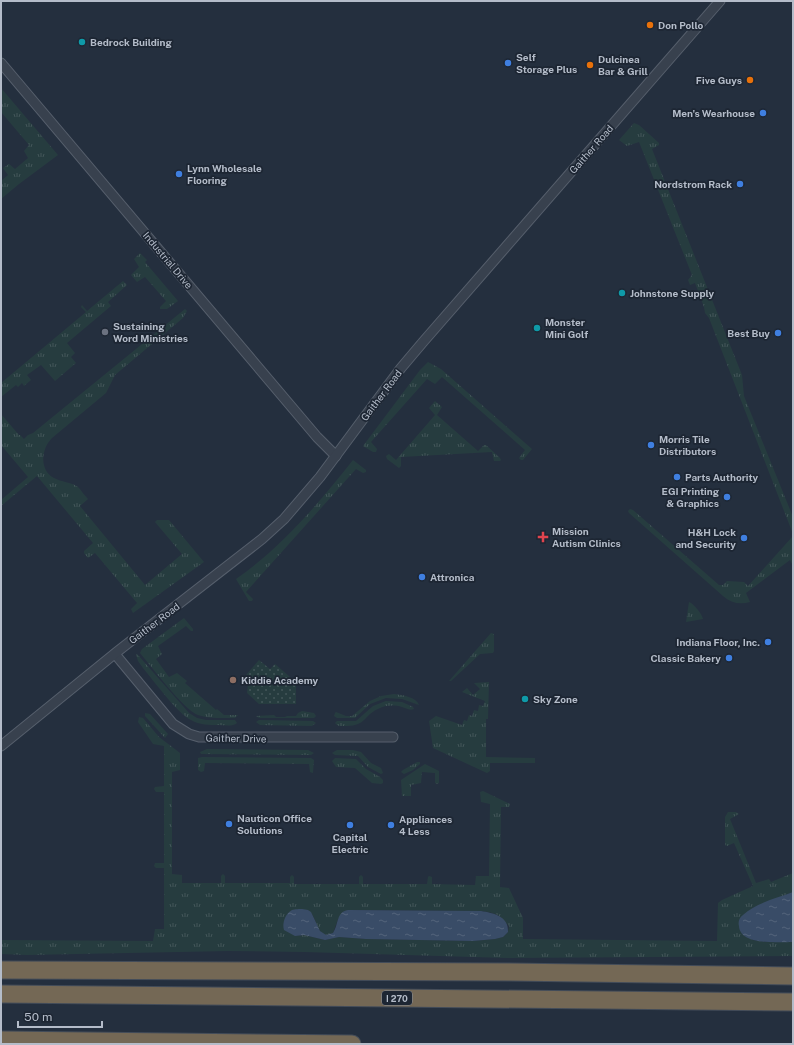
<svg xmlns="http://www.w3.org/2000/svg" width="794" height="1045" font-family="'Public Sans',sans-serif">
	<style>
		.grass { fill: url(#grass-tufts); fill-rule: evenodd }
		.park { fill: url(#park-dots) }
		.water { fill: url(#water-ripples) }
		.lines { fill: none; stroke-linecap: round; stroke-linejoin: round }
		.street-casing { stroke: #565f6c; stroke-width: 11 }
		.highway-casing { stroke: #434c59; stroke-width: 19 }
		.street { stroke: #38414e; stroke-width: 9 }
		.highway { stroke: #746855; stroke-width: 17 }
		.food-dot { fill: #e8710a; stroke: #1d2633; stroke-width: 1.5 }
		.culture-dot { fill: #0f9aa8; stroke: #1d2633; stroke-width: 1.5 }
		.shop-dot { fill: #3f7fe0; stroke: #1d2633; stroke-width: 1.5 }
		.worship-dot { fill: #6b7280; stroke: #1d2633; stroke-width: 1.5 }
		.health-dot { fill: #e0444e; stroke: #1d2633; stroke-width: 1.5 }
		.education-dot { fill: #8d6e63; stroke: #1d2633; stroke-width: 1.5 }
		.labels { text-anchor: middle; dominant-baseline: central; stroke-width: 3.5; stroke-linejoin: round; paint-order: stroke }
		.shield { fill: #1d2633; stroke: #878f9c; stroke-width: 1 }
		.shield-label { font-size: 9px; font-weight: bold; fill: #b4bcc9 }
		.poi-label { font-size: 10px; font-weight: bold; fill: #b4bcc9; stroke: #1d2633; text-anchor: start }
		.street-label { font-size: 10px; fill: #b4bcc9; stroke: #1d2633 }
	</style>
	<defs>
		<pattern id="grass-tufts" width="24" height="20" patternUnits="userSpaceOnUse"><rect width="24" height="20" fill="#263c3f"/><path d="M3 7l-1-3M5 7V3M7 7l1-3M15 17l-1-3M17 17v-4M19 17l1-3" fill="none" stroke="#435659"/></pattern>
		<pattern id="park-dots" width="8" height="8" patternUnits="userSpaceOnUse"><rect width="8" height="8" fill="#263c3f"/><path d="M2 2h.1M6 6h.1" fill="none" stroke="#435659" stroke-width="1.8" stroke-linecap="round"/></pattern>
		<pattern id="water-ripples" width="26" height="14" patternUnits="userSpaceOnUse"><rect width="26" height="14" fill="#394c67"/><path d="M2 4q2-2 4 0t4 0M15 11q2-2 4 0t4 0" fill="none" stroke="#53647b"/></pattern>
	</defs>
	<rect width="100%" height="100%" fill="#242f3e"/>
	<g class="grass">
		<path d="M 1,88 L 58,155 L 19,184 L 1,199 L 1,181 L 8,175 L 3,168 L 9,164 L 15,169 L 28,158 L 24,151 L 29,145 L 1,112 Z"/>
		<path d="M 634,123 L 639,125 L 659,143 L 659,145 L 652,149 L 742,375 L 744,396 L 793,517 L 793,534 L 709,318 L 705,313 L 704,307 L 695,283 L 690,285 L 688,280 L 692,275 L 639,142 L 627,146 L 619,140 Z"/>
		<path d="M 140,253 L 147,260 L 145,262 L 178,301 L 167,309 L 160,309 L 160,307 L 166,301 L 145,277 L 137,282 L 131,275 L 139,267 L 134,259 Z"/>
		<path d="M 123,281 L 127,285 L 108,302 L 111,306 L 67,343 L 75,353 L 71,357 L 76,363 L 55,381 L 41,365 L 27,375 L 31,380 L 24,386 L 22,383 L 18,387 L 16,385 L 1,397 L 1,383 L 86,312 L 81,307 L 82,305 L 87,311 Z"/>
		<path d="M 185,309 L 187,311 L 183,318 L 115,375 L 106,393 L 52,438 C 41,449 39,470 54,478 C 61,482 71,482 78,487 C 81,490 84,495 88,499 L 80,506 L 145,585 L 182,554 L 155,522 L 157,520 L 169,520 L 204,562 L 133,613 L 131,609 L 137,603 L 95,553 L 88,558 L 84,553 L 84,551 L 93,543 L 37,476 L 1,506 L 1,500 L 28,477 L 1,445 L 1,414 L 19,435 L 20,435 L 24,439 L 28,435 L 33,433 Z"/>
		<path d="M 428,362 L 441,369 L 532,449 L 523,460 L 521,460 L 519,458 L 525,450 L 442,377 L 435,384 L 427,379 L 371,442 L 377,449 L 376,452 L 373,452 L 363,446 L 420,370 Z"/>
		<path d="M 435,401 L 442,407 L 437,415 L 478,451 L 484,445 L 486,445 L 500,458 L 501,460 L 500,461 L 494,461 L 492,452 L 401,457 L 401,466 L 399,468 L 387,459 L 386,456 L 389,454 L 396,460 L 435,415 L 429,408 Z"/>
		<path d="M 353,460 L 366,470 L 366,472 L 363,473 L 356,469 L 246,592 L 253,599 L 252,601 L 249,601 L 236,579 C 282,547 318,504 353,460 Z"/>
		<path d="M 630,509 L 633,510 L 719,585 L 723,585 L 727,581 L 744,582 L 748,586 L 793,536 L 793,566 L 790,560 L 746,593 L 750,602 C 740,605 731,603 723,596 L 629,513 L 628,511 Z"/>
		<path d="M 689,602 C 694,604 702,614 703,619 L 686,622 Z"/>
		<path d="M 184,618 L 193,629 L 193,631 L 191,631 L 186,626 L 158,646 L 162,654 L 156,659 L 169,677 L 177,673 L 187,681 L 185,683 L 216,710 L 217,709 L 224,715 L 238,715 L 235,718 C 223,718 209,719 198,715 C 183,709 152,667 140,653 L 142,649 Z"/>
		<path d="M 491,633 L 494,634 L 494,651 L 493,653 L 480,654 L 451,681 L 449,681 Z"/>
		<path d="M 136,654 L 138,655 L 189,713 L 197,718 L 206,720 L 235,720 L 237,723 C 232,727 225,725 219,725 C 209,725 200,725 191,720 C 177,713 154,681 143,668 L 138,661 Z"/>
		<path d="M 489,682 L 488,719 L 486,719 L 486,757 L 535,758 L 535,763 L 490,763 L 490,771 L 487,773 L 433,748 L 429,721 L 436,716 L 462,725 L 464,720 L 467,721 L 469,715 L 472,716 L 474,710 L 478,711 L 479,705 L 483,706 L 485,701 L 462,692 L 467,688 L 473,695 L 480,689 L 474,683 Z"/>
		<path d="M 394,694 C 403,695 416,697 419,705 L 402,699 L 386,698 L 370,704 L 355,718 L 337,718 L 334,716 L 335,713 L 336,712 L 346,716 L 352,716 L 370,701 L 381,696 Z"/>
		<path d="M 386,701 L 402,702 L 413,707 L 414,709 C 409,711 406,708 402,707 C 395,705 387,705 380,708 C 364,714 367,726 346,726 C 341,726 338,727 335,723 L 337,721 L 356,721 L 373,706 Z"/>
		<path d="M 302,711 L 314,713 L 316,716 L 314,718 L 259,718 L 256,716 L 274,715 L 276,717 L 285,717 L 287,716 L 296,716 L 298,713 Z"/>
		<path d="M 145,713 L 150,714 L 168,734 L 165,738 L 145,716 Z"/>
		<path d="M 139,717 L 143,718 L 159,737 L 180,753 L 180,770 L 172,772 L 172,874 L 182,875 L 182,883 L 221,883 L 221,876 L 223,874 L 225,876 L 225,883 L 290,883 L 290,877 L 292,875 L 294,877 L 294,884 L 359,884 L 359,877 L 361,875 L 363,877 L 363,884 L 427,884 L 428,877 L 429,876 L 432,877 L 432,884 L 475,885 L 476,876 L 489,876 L 490,804 L 481,802 L 480,792 L 483,791 L 510,804 L 509,807 L 501,807 L 500,887 L 509,888 L 523,918 L 523,939 L 717,941 L 718,903 L 722,900 L 753,886 L 734,843 L 727,846 L 725,845 L 725,817 L 728,812 L 736,812 L 739,814 L 730,819 L 756,883 L 769,879 L 771,882 L 793,873 L 793,892 L 753,908 L 752,940 L 767,942 L 793,942 L 793,956 L 507,958 L 305,952 L 228,951 L 27,955 L 1,954 L 1,940 L 153,941 L 155,929 L 164,929 L 164,868 L 156,868 L 154,866 L 155,863 L 164,863 L 164,792 L 156,792 L 154,789 L 155,787 L 164,786 L 164,746 L 153,744 L 138,722 ZM 308,910 C 317,916 315,931 326,935 L 333,933 L 338,919 L 348,910 L 481,911 C 496,913 499,914 509,926 L 508,932 L 503,937 L 495,939 L 473,941 L 366,939 L 339,937 L 325,940 L 304,935 L 295,936 Z"/>
		<path d="M 259,720 L 313,721 L 316,723 L 312,726 L 260,725 L 256,722 Z"/>
		<path d="M 207,749 L 308,750 L 314,753 L 311,755 L 201,754 L 200,752 Z"/>
		<path d="M 337,750 L 353,750 L 361,752 L 371,763 L 381,768 L 383,773 L 381,774 L 368,767 L 358,756 L 335,755 L 332,753 Z"/>
		<path d="M 202,757 L 311,758 L 314,760 L 313,773 L 310,772 L 309,764 L 205,763 L 204,771 L 201,772 L 198,770 L 198,758 Z"/>
		<path d="M 335,758 L 356,759 L 366,769 L 380,777 L 383,780 L 383,783 L 381,784 L 372,783 L 355,768 L 336,767 L 332,761 Z"/>
		<path d="M 417,762 L 420,762 L 420,764 L 413,770 L 404,774 L 401,772 L 403,770 Z"/>
		<path d="M 425,764 L 439,771 L 439,783 L 437,784 L 435,783 L 435,773 L 422,772 L 421,783 L 411,785 L 411,796 L 402,796 L 401,780 Z"/>
	</g>
	<path class="park" d="M 259,660 L 270,669 L 275,664 L 290,677 L 296,686 L 296,704 L 259,704 L 247,693 L 248,684 L 245,681 L 249,678 L 246,675 Z"/>
	<g class="water">
		<path d="M 793,892 L 793,942 C 779,942 740,946 739,926 C 738,922 739,918 743,915 C 756,903 777,898 793,892 Z"/>
		<path d="M 302,909 L 308,910 L 311,912 L 320,931 L 326,935 L 333,933 C 339,924 336,912 348,910 L 481,911 C 493,913 509,916 508,932 L 503,937 L 495,939 L 473,941 L 366,939 L 339,937 L 325,940 L 304,935 L 295,936 L 284,930 C 282,923 285,914 292,910 C 295,909 300,909 302,909 Z"/>
	</g>
	<g class="lines">
		<defs>
			<g id="street">
				<path d="M 1,63 L 317,437 L 336,456"/>
				<path d="M 115,654 L 173,724 L 189,734 L 199,737 L 393,737"/>
				<path d="M 1,746 L 118,651 L 262,539 L 284,519 L 320,477 L 401,368 L 423,342 L 720,1"/>
			</g>
			<g id="highway">
				<path d="M 1,970 L 509,972 L 793,976"/>
				<path d="M 1,994 L 793,1002"/>
				<path d="M 1,1040 L 352,1044"/>
			</g>
		</defs>
		<use href="#street" class="street-casing"/>
		<use href="#highway" class="highway-casing"/>
		<use href="#street" class="street"/>
		<use href="#highway" class="highway"/>
	</g>
	<g class="food-dot">
		<circle cx="650" cy="25" r="4"/>
		<circle cx="590" cy="65" r="4"/>
		<circle cx="750" cy="80" r="4"/>
	</g>
	<g class="culture-dot">
		<circle cx="82" cy="42" r="4"/>
		<circle cx="622" cy="293" r="4"/>
		<circle cx="537" cy="328" r="4"/>
		<circle cx="525" cy="699" r="4"/>
	</g>
	<g class="shop-dot">
		<circle cx="508" cy="63" r="4"/>
		<circle cx="763" cy="113" r="4"/>
		<circle cx="179" cy="174" r="4"/>
		<circle cx="740" cy="184" r="4"/>
		<circle cx="778" cy="333" r="4"/>
		<circle cx="651" cy="445" r="4"/>
		<circle cx="677" cy="477" r="4"/>
		<circle cx="727" cy="497" r="4"/>
		<circle cx="744" cy="538" r="4"/>
		<circle cx="422" cy="577" r="4"/>
		<circle cx="768" cy="642" r="4"/>
		<circle cx="729" cy="658" r="4"/>
		<circle cx="229" cy="824" r="4"/>
		<circle cx="350" cy="825" r="4"/>
		<circle cx="391" cy="825" r="4"/>
	</g>
	<circle class="worship-dot" cx="105" cy="332" r="4"/>
	<path class="health-dot" d="M541 531h4v4h4v4h-4v4h-4v-4h-4v-4h4z"/>
	<circle class="education-dot" cx="233" cy="680" r="4"/>
	<g class="labels">
		<rect class="shield" x="382" y="991" width="30" height="14" rx="3"/>
		<g class="shield-label">
			<text x="397" y="998">I 270</text>
		</g>
		<g class="poi-label">
			<text x="658" y="25">Don Pollo</text>
			<text x="90" y="42">Bedrock Building</text>
			<text x="516" y="57">Self<tspan x="516" dy="12">Storage Plus</tspan></text>
			<text x="598" y="59">Dulcinea<tspan x="598" dy="12">Bar &amp; Grill</tspan></text>
			<text x="742" y="80" text-anchor="end">Five Guys</text>
			<text x="755" y="113" text-anchor="end">Men's Wearhouse</text>
			<text x="187" y="168">Lynn Wholesale<tspan x="187" dy="12">Flooring</tspan></text>
			<text x="732" y="184" text-anchor="end">Nordstrom Rack</text>
			<text x="630" y="293">Johnstone Supply</text>
			<text x="545" y="322">Monster<tspan x="545" dy="12">Mini Golf</tspan></text>
			<text x="113" y="326">Sustaining<tspan x="113" dy="12">Word Ministries</tspan></text>
			<text x="770" y="333" text-anchor="end">Best Buy</text>
			<text x="659" y="439">Morris Tile<tspan x="659" dy="12">Distributors</tspan></text>
			<text x="685" y="477">Parts Authority</text>
			<text x="719" y="491" text-anchor="end">EGI Printing<tspan x="719" dy="12">&amp; Graphics</tspan></text>
			<text x="552" y="531">Mission<tspan x="552" dy="12">Autism Clinics</tspan></text>
			<text x="736" y="532" text-anchor="end">H&amp;H Lock<tspan x="736" dy="12">and Security</tspan></text>
			<text x="430" y="577">Attronica</text>
			<text x="760" y="642" text-anchor="end">Indiana Floor, Inc.</text>
			<text x="721" y="658" text-anchor="end">Classic Bakery</text>
			<text x="241" y="680">Kiddie Academy</text>
			<text x="533" y="699">Sky Zone</text>
			<text x="237" y="818">Nauticon Office<tspan x="237" dy="12">Solutions</tspan></text>
			<text x="399" y="819">Appliances<tspan x="399" dy="12">4 Less</tspan></text>
			<text x="350" y="837" text-anchor="middle">Capital<tspan x="350" dy="12">Electric</tspan></text>
		</g>
		<g class="street-label">
			<text transform="translate(591 149) rotate(-49)">Gaither Road</text>
			<text transform="translate(168 260) rotate(50)">Industrial Drive</text>
			<text transform="translate(381 395) rotate(-53)">Gaither Road</text>
			<text transform="translate(154 623) rotate(-37)">Gaither Road</text>
			<text transform="translate(236 738) rotate(1)">Gaither Drive</text>
		</g>
	</g>
	<rect width="794" height="1045" fill="none" stroke="#b4bcc9" stroke-width="4"/>
	<path d="M18 1021v6h84v-6" fill="none" stroke="#b4bcc9" stroke-width="2"/>
	<text x="24" y="1021" font-size="12" fill="#b4bcc9" stroke="#1d2633" stroke-width="3" paint-order="stroke">50 m</text>
</svg>
